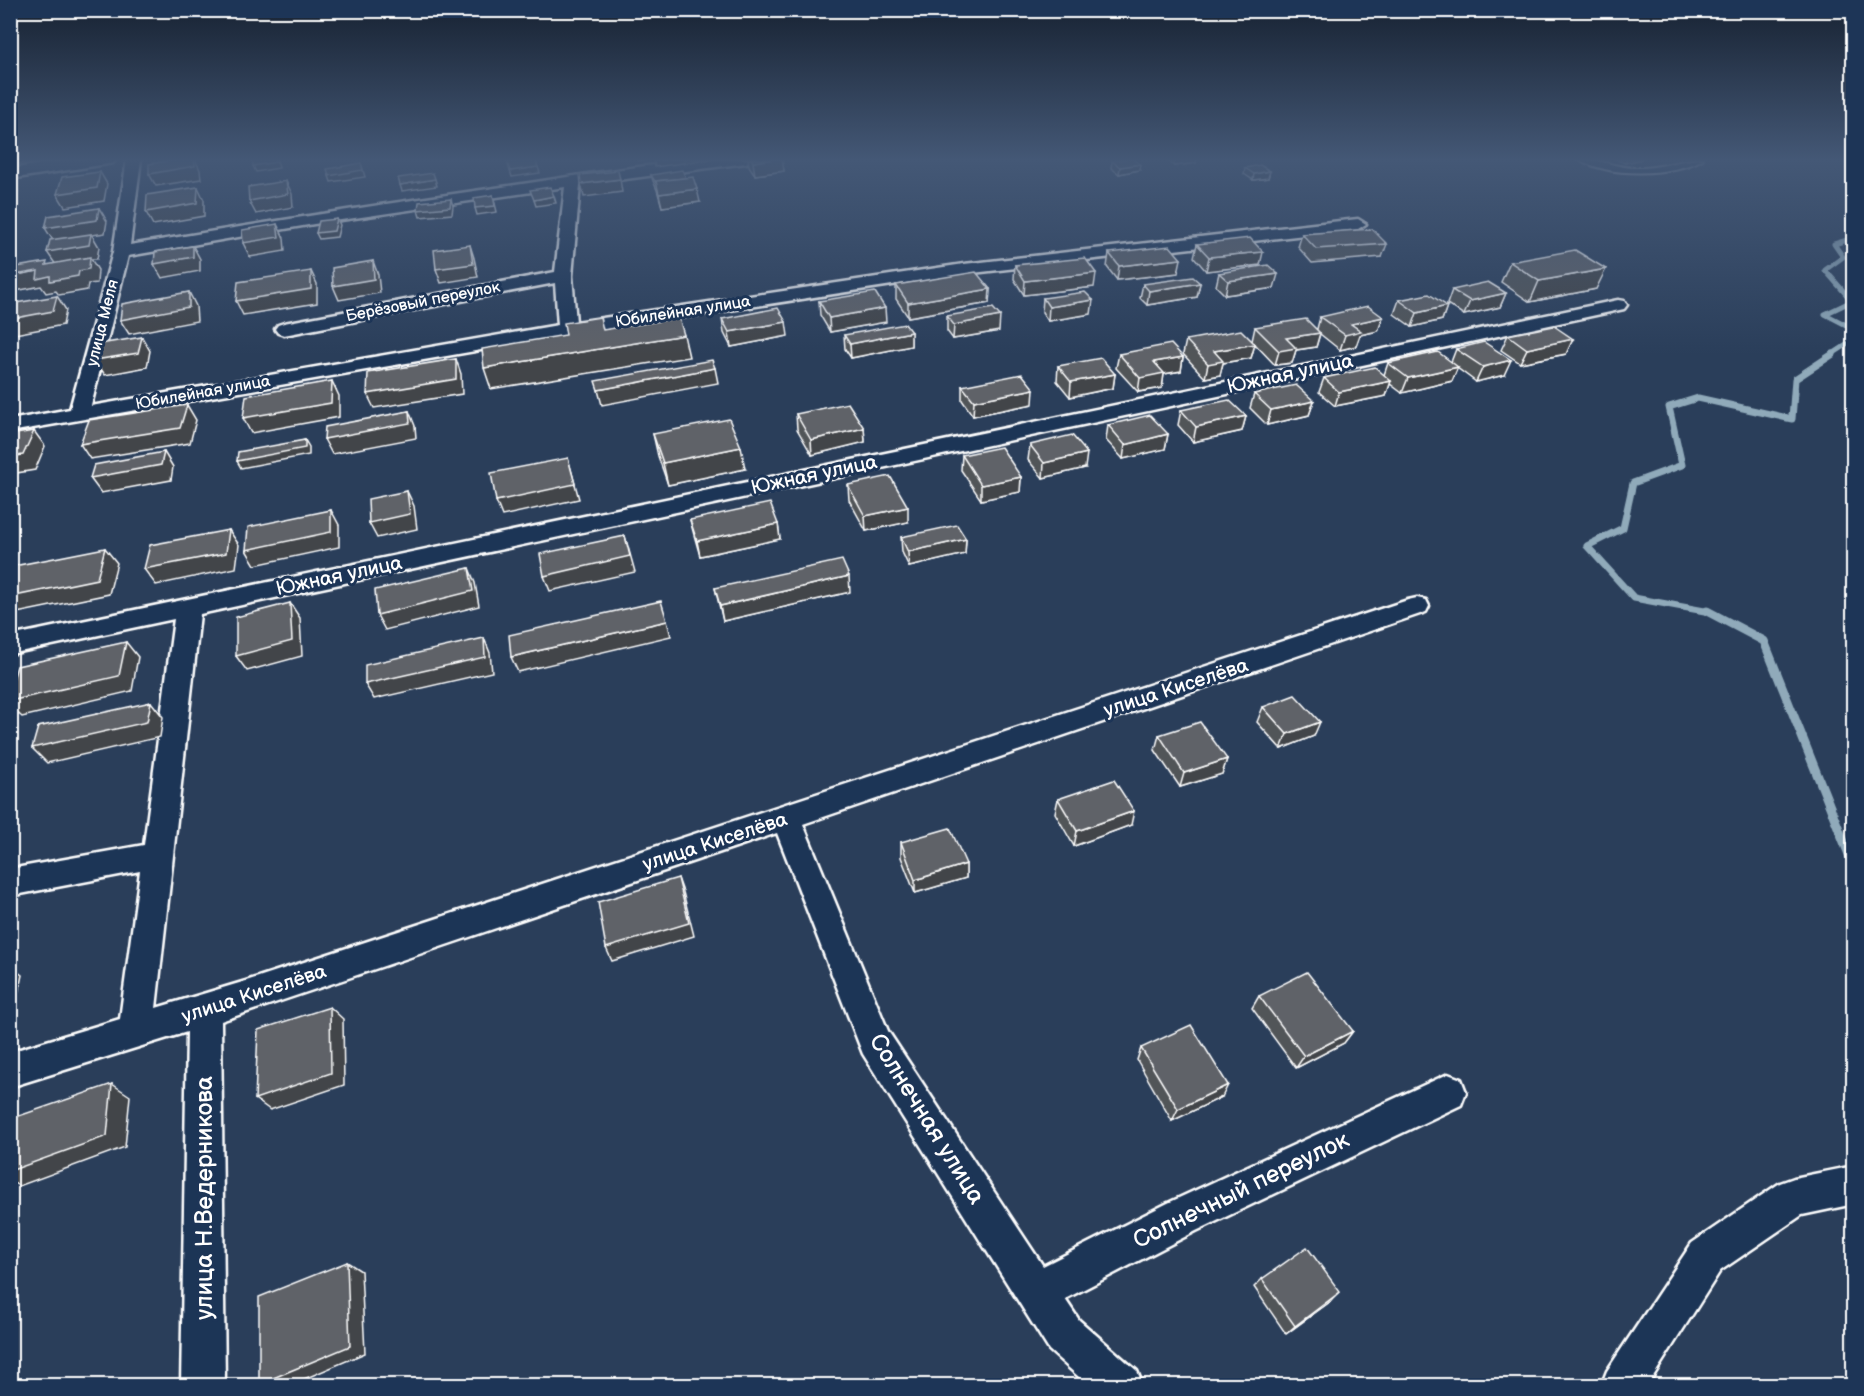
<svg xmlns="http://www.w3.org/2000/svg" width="1864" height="1396" font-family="'Balsamiq Sans',sans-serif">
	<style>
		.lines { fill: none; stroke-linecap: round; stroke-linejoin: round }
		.stream-far2 { stroke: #90aaba; stroke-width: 5 }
		.stream-far1 { stroke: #90aaba; stroke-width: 7 }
		.stream { stroke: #90aaba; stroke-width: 9 }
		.service-casing { stroke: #fff; stroke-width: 4 }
		.pedestrian-casing { stroke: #fff; stroke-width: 4 }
		.minor-casing { stroke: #fff; stroke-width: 5 }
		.tertiary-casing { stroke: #fff; stroke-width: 5 }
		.service { fill: #1d3557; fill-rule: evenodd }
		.pedestrian { fill: #1d3557; fill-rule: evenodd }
		.minor { fill: #1d3557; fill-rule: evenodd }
		.tertiary { fill: #1d3557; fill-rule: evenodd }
		.wall { fill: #515459; stroke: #fff; stroke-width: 1.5 }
		.shaded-wall { fill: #424549; stroke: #fff; stroke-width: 1.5 }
		.building { fill: #5e6268; stroke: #fff; stroke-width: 1.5 }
		.labels { text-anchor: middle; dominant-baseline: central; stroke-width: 6; stroke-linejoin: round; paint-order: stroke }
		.far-street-label { font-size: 16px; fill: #fff; stroke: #1d3557 }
		.street-label { font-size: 20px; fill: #fff; stroke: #1d3557 }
		.near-street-label { font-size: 24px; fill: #fff; stroke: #1d3557 }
	</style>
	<rect width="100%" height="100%" fill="#2a3e5a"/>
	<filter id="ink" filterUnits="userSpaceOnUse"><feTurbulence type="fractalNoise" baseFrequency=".0167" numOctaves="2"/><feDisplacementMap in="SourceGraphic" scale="12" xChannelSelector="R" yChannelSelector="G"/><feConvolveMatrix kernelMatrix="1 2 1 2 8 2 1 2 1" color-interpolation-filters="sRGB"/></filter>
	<g filter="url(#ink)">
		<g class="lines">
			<g class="stream-far2">
				<path d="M 1854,238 L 1834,244 L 1843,257 L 1825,270 L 1852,301 L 1825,314 L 1854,329"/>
				<path d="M 1831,355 L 1854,340"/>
			</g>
			<path class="stream-far1" d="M 1710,612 L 1634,598 L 1587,546 L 1623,528 L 1633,483 L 1682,465 L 1669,407 L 1698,398 L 1792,419 L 1795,379 L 1833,354"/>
			<path class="stream" d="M 1707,611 L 1764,641 L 1854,867"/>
			<defs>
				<path id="service" d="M 1579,159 C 1600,159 1619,169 1641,168 C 1662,168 1682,159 1703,159 C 1672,176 1609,178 1579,159 Z"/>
				<path id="pedestrian" d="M 10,159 L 36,159 L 10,165 Z"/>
				<g id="minor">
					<path d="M 127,159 L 141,159 L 130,245 C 256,224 382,204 509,186 C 589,174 671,159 753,159 L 746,163 L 580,185 L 572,276 L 576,322 L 964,264 L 1358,219 L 1366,224 L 1358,229 L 964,274 L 567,335 L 10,432 L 10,420 L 70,409 L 113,252 ZM 565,187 L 555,272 L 284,323 L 278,325 L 275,329 L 278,333 L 284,335 L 555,283 L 558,325 L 91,406 L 128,256 L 314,224 Z"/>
					<path d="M 1618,300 L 1624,301 L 1627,305 L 1624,309 L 200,614 L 156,1008 L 246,981 L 1408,600 L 1417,598 L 1426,600 L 1429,606 L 1426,612 L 803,824 L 888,1031 L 1043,1266 L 1168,1203 L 1448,1074 L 1461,1079 L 1466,1092 L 1461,1105 L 1196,1231 L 1065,1299 L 1079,1320 L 1137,1371 L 1143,1386 L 1089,1386 L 1049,1350 L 863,1054 L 777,833 L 221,1021 L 225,1386 L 181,1386 L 187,1032 L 10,1087 L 10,1052 L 120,1019 L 140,871 L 10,896 L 10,869 L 144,845 L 174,619 L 10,654 L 10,636 Z"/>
					<path d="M 1854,1166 L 1854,1204 L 1802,1215 L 1720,1271 L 1647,1386 L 1601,1386 L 1607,1371 L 1692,1243 L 1780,1183 L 1794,1178 Z"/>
				</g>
				<path id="tertiary" d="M 72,159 L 116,159 L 113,163 L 107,164 L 10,179 L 10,169 Z"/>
			</defs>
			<use href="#service" class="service-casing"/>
			<use href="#pedestrian" class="pedestrian-casing"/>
			<use href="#minor" class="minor-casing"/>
			<use href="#tertiary" class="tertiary-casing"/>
			<use href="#service" class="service"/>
			<use href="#pedestrian" class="pedestrian"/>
			<use href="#minor" class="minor"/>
			<use href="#tertiary" class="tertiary"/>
		</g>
		<g class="wall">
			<path d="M 748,159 L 782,159 L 784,171 L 755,175 L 749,166 Z"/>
			<path d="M 1166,159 L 1196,159 L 1196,163 L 1174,166 Z"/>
			<path d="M 1615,159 L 1642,159 L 1625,163 Z"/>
			<path d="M 1112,161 L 1139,170 L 1119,174 L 1111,168 Z"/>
			<path d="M 1245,168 L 1270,171 L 1268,178 L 1253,180 L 1244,174 Z"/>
			<path d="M 651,175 L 700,202 L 662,207 L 657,190 L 653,181 Z"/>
			<path d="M 1302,234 L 1387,244 L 1382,257 L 1312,263 L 1298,247 Z"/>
			<path d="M 1197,244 L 1260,265 L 1206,271 L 1194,257 Z"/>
			<path d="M 1109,253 L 1178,273 L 1117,280 L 1107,267 Z"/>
			<path d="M 1510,262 L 1596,289 L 1530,302 L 1501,282 Z"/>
			<path d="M 1015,265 L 1094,287 L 1024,295 L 1014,279 Z"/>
			<path d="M 1219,273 L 1274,288 L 1225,295 L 1216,286 Z"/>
			<path d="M 1200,283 L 1197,297 L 1147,305 L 1140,298 L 1143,284 Z"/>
			<path d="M 896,285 L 990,289 L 989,303 L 908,317 L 896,299 Z"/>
			<path d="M 1452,290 L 1506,293 L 1500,307 L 1464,315 L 1447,304 Z"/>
			<path d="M 1043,298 L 1091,314 L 1048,321 L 1042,312 Z"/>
			<path d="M 1399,300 L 1447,306 L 1442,320 L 1412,327 L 1394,314 Z"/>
			<path d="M 819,301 L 886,322 L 830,332 L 820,315 Z"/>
			<path d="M 947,316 L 999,331 L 953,339 L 947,331 Z"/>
			<path d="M 1320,317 L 1383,317 L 1378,331 L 1360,335 L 1356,346 L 1340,350 L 1320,334 L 1316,347 L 1296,350 L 1292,363 L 1275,365 L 1255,344 L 1251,358 L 1223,363 L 1220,375 L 1205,378 L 1183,354 L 1186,340 L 1252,341 L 1255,327 L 1317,329 Z"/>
			<path d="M 722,319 L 788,336 L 731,347 L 724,333 Z"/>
			<path d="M 911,332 L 911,346 L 851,358 L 845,349 L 844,335 Z"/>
			<path d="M 1508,335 L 1573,339 L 1566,354 L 1520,363 L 1501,350 Z"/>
			<path d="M 1456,349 L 1504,375 L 1476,382 L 1457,368 L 1452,381 L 1402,393 L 1390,384 L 1386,396 L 1335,406 L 1319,392 L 1324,378 L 1384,375 L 1388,363 L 1451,362 Z"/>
			<path d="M 1119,354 L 1183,357 L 1181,371 L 1164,374 L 1162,388 L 1138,392 L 1116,368 Z"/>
			<path d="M 1058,366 L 1115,374 L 1113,388 L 1070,397 L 1057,381 Z"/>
			<path d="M 962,386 L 1033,404 L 973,416 L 962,400 Z"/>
			<path d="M 1254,394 L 1314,401 L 1309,415 L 1267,425 L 1250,408 Z"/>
			<path d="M 1181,410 L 1246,416 L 1242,431 L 1193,442 L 1178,425 Z"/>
			<path d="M 796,414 L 864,428 L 865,442 L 812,455 L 797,429 Z"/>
			<path d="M 1108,425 L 1168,434 L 1165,449 L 1123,459 L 1106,440 Z"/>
			<path d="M 653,434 L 745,469 L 668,485 L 658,456 Z"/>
			<path d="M 1030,445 L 1085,468 L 1043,478 L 1028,460 Z"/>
			<path d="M 962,455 L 1021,477 L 1020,492 L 981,500 L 961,470 Z"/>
			<path d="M 848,485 L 908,522 L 866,531 L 849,500 Z"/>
			<path d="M 690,520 L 778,524 L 780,539 L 700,556 L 694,535 Z"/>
			<path d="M 901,537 L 966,539 L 965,554 L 909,567 L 902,552 Z"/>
			<path d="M 715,588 L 850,592 L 723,621 Z"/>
			<path d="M 1263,707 L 1314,736 L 1281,749 L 1257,722 Z"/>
			<path d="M 1159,735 L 1227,759 L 1222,774 L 1180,787 L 1155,750 Z"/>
			<path d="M 1058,799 L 1131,825 L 1074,846 L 1055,813 Z"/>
			<path d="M 901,842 L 966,864 L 966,878 L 915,893 L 901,857 Z"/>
			<path d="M 1259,996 L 1353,1031 L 1344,1043 L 1296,1068 L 1252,1008 Z"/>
			<path d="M 1141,1048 L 1222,1097 L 1172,1121 L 1137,1060 Z"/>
			<path d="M 1262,1279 L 1331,1301 L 1286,1334 L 1254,1287 Z"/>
		</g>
		<g class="shaded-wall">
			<path d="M 195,159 L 200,170 L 201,179 L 156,186 L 149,174 Z"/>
			<path d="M 276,159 L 277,159 L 279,168 L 256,172 L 253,166 Z"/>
			<path d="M 638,159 L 651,159 L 638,161 Z"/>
			<path d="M 667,159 L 711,159 L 655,167 L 654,161 Z"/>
			<path d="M 774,159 L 782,159 L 784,171 L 755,175 L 753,162 Z"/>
			<path d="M 1180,159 L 1196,159 L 1196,163 L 1174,166 L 1175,160 Z"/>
			<path d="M 1627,159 L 1642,159 L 1625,163 Z"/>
			<path d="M 361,163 L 365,177 L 331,182 L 329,176 Z"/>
			<path d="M 1140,164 L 1139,170 L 1119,174 L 1120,167 Z"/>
			<path d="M 538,167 L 540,173 L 512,177 L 510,171 Z"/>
			<path d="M 1270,171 L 1268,178 L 1253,180 L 1254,174 Z"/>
			<path d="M 100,172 L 107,184 L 104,201 L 65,207 L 57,194 Z"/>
			<path d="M 10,179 L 18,191 L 14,205 L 10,206 Z"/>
			<path d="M 435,179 L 437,186 L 402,191 L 400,185 Z"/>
			<path d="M 620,179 L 622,192 L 584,197 L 581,184 Z"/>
			<path d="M 286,181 L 292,194 L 293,207 L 256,214 L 249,201 Z"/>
			<path d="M 198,187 L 204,200 L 204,216 L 153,225 L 146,212 Z"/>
			<path d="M 697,189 L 700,202 L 662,207 L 659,194 Z"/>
			<path d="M 493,195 L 497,212 L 477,215 L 475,208 Z"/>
			<path d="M 554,196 L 556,203 L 536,206 L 534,200 Z"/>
			<path d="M 451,199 L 453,206 L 452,214 L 420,217 L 418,210 Z"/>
			<path d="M 99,208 L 107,221 L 105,233 L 92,235 L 99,247 L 97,259 L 91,259 L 98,270 L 97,283 L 88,284 L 87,290 L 59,295 L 56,291 L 46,293 L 41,286 L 10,292 L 10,276 L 38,271 L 79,271 L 56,265 L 47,252 L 54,242 L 45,228 Z"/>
			<path d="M 337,219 L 340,225 L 337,237 L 319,239 L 316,233 Z"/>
			<path d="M 277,224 L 284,238 L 285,251 L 250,257 L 243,243 Z"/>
			<path d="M 470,245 L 474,258 L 478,277 L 441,283 L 436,269 Z"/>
			<path d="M 193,246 L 200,259 L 200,271 L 162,278 L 154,264 Z"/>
			<path d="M 1263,252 L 1260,265 L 1206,271 L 1209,257 Z"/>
			<path d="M 1181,259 L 1178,273 L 1117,280 L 1119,266 Z"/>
			<path d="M 373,261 L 378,275 L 380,293 L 339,300 L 333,286 Z"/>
			<path d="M 1606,269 L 1596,289 L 1530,302 L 1539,281 Z"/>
			<path d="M 311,271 L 317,284 L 317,303 L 243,315 L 236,301 Z"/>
			<path d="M 1096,273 L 1094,287 L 1024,295 L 1025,281 Z"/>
			<path d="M 1278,274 L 1274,288 L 1225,295 L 1228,281 Z"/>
			<path d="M 1200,283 L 1197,297 L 1147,305 L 1149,291 Z"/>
			<path d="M 990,289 L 989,303 L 908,317 L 908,303 Z"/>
			<path d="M 189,292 L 196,306 L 197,321 L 129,334 L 120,320 Z"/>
			<path d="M 1506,293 L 1500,307 L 1464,315 L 1470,301 Z"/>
			<path d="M 57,296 L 66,310 L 63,325 L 15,334 L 10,327 L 10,319 Z"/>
			<path d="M 1093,300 L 1091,314 L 1048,321 L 1049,307 Z"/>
			<path d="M 1447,306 L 1442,320 L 1412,327 L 1417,313 Z"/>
			<path d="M 885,308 L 886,322 L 830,332 L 829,318 Z"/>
			<path d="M 1000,316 L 999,331 L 953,339 L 954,325 Z"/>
			<path d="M 1383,317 L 1378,331 L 1360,335 L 1356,346 L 1340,350 L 1345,335 L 1351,324 Z"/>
			<path d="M 786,322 L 788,336 L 731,347 L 729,332 Z"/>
			<path d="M 911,332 L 911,346 L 851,358 L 850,344 Z"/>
			<path d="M 1320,333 L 1316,347 L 1296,350 L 1292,363 L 1275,365 L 1279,351 L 1286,338 Z"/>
			<path d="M 684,335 L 689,357 L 491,389 L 484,368 Z"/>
			<path d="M 142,337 L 150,351 L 147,367 L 105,375 L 95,360 Z"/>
			<path d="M 1573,339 L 1566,354 L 1520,363 L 1527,349 Z"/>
			<path d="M 1255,344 L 1251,358 L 1223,363 L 1220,375 L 1205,378 L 1208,364 L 1214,351 Z"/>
			<path d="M 1183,357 L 1181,371 L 1164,374 L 1162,388 L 1138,392 L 1140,378 L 1154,362 Z"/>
			<path d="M 456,359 L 461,374 L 462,394 L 374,408 L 367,394 Z"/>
			<path d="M 1511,360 L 1504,375 L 1476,382 L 1483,367 Z"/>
			<path d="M 1458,367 L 1452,381 L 1402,393 L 1408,378 Z"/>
			<path d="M 715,368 L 718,383 L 602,405 L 598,390 Z"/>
			<path d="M 1115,374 L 1113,388 L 1070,397 L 1071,382 Z"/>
			<path d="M 332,381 L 339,396 L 339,417 L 251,433 L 243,418 Z"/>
			<path d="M 1391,381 L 1386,396 L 1335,406 L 1339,392 Z"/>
			<path d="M 1034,389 L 1033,404 L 973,416 L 974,401 Z"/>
			<path d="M 1314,401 L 1309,415 L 1267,425 L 1271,410 Z"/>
			<path d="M 187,405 L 196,420 L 190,443 L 90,459 L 80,444 Z"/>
			<path d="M 409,411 L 415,426 L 416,438 L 332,454 L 324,439 Z"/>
			<path d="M 1246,416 L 1242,431 L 1193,442 L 1196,427 Z"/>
			<path d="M 864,428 L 865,442 L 812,455 L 811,440 Z"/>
			<path d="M 34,431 L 45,446 L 35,470 L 10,474 L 10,457 Z"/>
			<path d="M 1168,434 L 1165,449 L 1123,459 L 1125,445 Z"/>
			<path d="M 305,440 L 309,447 L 309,455 L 241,468 L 237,461 Z"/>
			<path d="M 741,447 L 745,469 L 668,485 L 663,463 Z"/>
			<path d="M 164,452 L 173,467 L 171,480 L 101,493 L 90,478 Z"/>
			<path d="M 1087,453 L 1085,468 L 1043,478 L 1044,463 Z"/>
			<path d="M 568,458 L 579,499 L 502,516 L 496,501 Z"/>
			<path d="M 1021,477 L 1020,492 L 981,500 L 981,485 Z"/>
			<path d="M 407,491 L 414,506 L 417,529 L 377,538 L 369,523 Z"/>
			<path d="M 908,507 L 908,522 L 866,531 L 865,516 Z"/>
			<path d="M 331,510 L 339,525 L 339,547 L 255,565 L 246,550 Z"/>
			<path d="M 778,524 L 780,539 L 700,556 L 697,541 Z"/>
			<path d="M 229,530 L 239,545 L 236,568 L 156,585 L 144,569 Z"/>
			<path d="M 625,536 L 635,572 L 550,591 L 544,576 Z"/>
			<path d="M 966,539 L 965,554 L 909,567 L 908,552 Z"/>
			<path d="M 105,548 L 117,563 L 109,594 L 17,613 L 10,607 L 10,597 Z"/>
			<path d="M 469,568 L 475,583 L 479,606 L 385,630 L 377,615 Z"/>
			<path d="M 849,576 L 850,592 L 723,621 L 720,606 Z"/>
			<path d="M 290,603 L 300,618 L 302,656 L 247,671 L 236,656 Z"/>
			<path d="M 667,621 L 671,636 L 518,672 L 511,657 Z"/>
			<path d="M 484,638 L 490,653 L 492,672 L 374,699 L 365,684 Z"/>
			<path d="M 126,642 L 138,657 L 132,691 L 22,717 L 10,706 L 10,701 Z"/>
			<path d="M 151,702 L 163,717 L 160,737 L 47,763 L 32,748 Z"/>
			<path d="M 1320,722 L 1314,736 L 1281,749 L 1287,734 Z"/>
			<path d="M 1227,759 L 1222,774 L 1180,787 L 1184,773 Z"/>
			<path d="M 1134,811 L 1131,825 L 1074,846 L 1077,831 Z"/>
			<path d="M 966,864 L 966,878 L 915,893 L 915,880 Z"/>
			<path d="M 678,878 L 683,892 L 694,936 L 612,961 L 606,948 Z"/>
			<path d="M 10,966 L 22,975 L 12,1022 L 10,1022 Z"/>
			<path d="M 330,1007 L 343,1019 L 344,1085 L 270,1110 L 255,1099 Z"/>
			<path d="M 1353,1031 L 1344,1043 L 1296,1068 L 1304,1056 Z"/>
			<path d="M 112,1084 L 130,1096 L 125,1147 L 19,1186 L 10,1181 L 10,1171 Z"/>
			<path d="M 1228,1085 L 1222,1097 L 1172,1121 L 1178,1109 Z"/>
			<path d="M 347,1262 L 361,1271 L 365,1353 L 288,1386 L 261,1386 L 259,1384 Z"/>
			<path d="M 1340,1292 L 1331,1301 L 1286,1334 L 1295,1326 Z"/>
		</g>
		<g class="building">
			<path d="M 181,159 L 194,159 L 195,166 L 149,174 L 149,164 Z"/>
			<path d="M 252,159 L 276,159 L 277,162 L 253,166 Z"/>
			<path d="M 527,159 L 535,159 L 538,167 L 510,171 L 507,162 Z"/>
			<path d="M 653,159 L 667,159 L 654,161 Z"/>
			<path d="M 751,159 L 774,159 L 753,162 Z"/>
			<path d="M 1126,159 L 1133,159 L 1140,164 L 1120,167 L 1112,161 Z"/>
			<path d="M 361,163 L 363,170 L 329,176 L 327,169 Z"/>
			<path d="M 1260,165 L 1270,171 L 1254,174 L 1245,168 Z"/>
			<path d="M 682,170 L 686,178 L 656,181 L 656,183 L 651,175 Z"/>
			<path d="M 618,171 L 620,179 L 581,184 L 580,175 Z"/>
			<path d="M 100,172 L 97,188 L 57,194 L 62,177 Z"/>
			<path d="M 433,173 L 435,179 L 400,185 L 398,178 Z"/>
			<path d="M 693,177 L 697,189 L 659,194 L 656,181 Z"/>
			<path d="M 286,181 L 288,194 L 249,201 L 248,187 Z"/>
			<path d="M 198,187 L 197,203 L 146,212 L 147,195 Z"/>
			<path d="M 550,187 L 554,196 L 534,200 L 530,190 Z"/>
			<path d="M 493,195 L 495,206 L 475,208 L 474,198 Z"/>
			<path d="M 451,199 L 450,207 L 418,210 L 419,202 Z"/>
			<path d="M 99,208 L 97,220 L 45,228 L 48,216 Z"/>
			<path d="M 337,219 L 334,231 L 316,233 L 319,221 Z"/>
			<path d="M 277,224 L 279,237 L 243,243 L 242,230 Z"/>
			<path d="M 1372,229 L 1387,244 L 1316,249 L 1302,234 Z"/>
			<path d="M 91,234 L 89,245 L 47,252 L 50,240 Z"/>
			<path d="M 1250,238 L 1263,252 L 1209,257 L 1197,244 Z"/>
			<path d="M 470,245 L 473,264 L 436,269 L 434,250 Z"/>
			<path d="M 193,246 L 193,257 L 154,264 L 155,252 Z"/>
			<path d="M 1170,246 L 1181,259 L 1119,266 L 1109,253 Z"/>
			<path d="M 1575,250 L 1606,269 L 1539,281 L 1510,262 Z"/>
			<path d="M 90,257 L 89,269 L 79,271 L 78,276 L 50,281 L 50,276 L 37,279 L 38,271 L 10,276 L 10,268 L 47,262 L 46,265 Z"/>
			<path d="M 1085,258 L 1096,273 L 1025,281 L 1015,265 Z"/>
			<path d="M 373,261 L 374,279 L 333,286 L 332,268 Z"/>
			<path d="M 1268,265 L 1278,274 L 1228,281 L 1219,273 Z"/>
			<path d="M 311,271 L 311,289 L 236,301 L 238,282 Z"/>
			<path d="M 976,272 L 990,289 L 908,303 L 896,285 Z"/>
			<path d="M 1193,277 L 1200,283 L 1149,291 L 1143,284 Z"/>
			<path d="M 1488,282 L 1506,293 L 1470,301 L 1452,290 Z"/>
			<path d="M 189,292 L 189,307 L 120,320 L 122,304 Z"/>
			<path d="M 875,292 L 885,308 L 829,318 L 819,301 Z"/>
			<path d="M 1085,292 L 1093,300 L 1049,307 L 1043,298 Z"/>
			<path d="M 1429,294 L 1447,306 L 1417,313 L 1399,300 Z"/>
			<path d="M 57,296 L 53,311 L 10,319 L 10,304 Z"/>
			<path d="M 1368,306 L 1383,317 L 1351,324 L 1361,331 L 1345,335 L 1320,317 Z"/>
			<path d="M 778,308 L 786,322 L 729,332 L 722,319 Z"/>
			<path d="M 993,308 L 1000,316 L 954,325 L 947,316 Z"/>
			<path d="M 600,317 L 603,330 L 679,318 L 684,335 L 484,368 L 482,349 L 566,335 L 564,323 Z"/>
			<path d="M 1306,319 L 1320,333 L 1286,338 L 1296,348 L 1279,351 L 1255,327 Z"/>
			<path d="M 905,324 L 911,332 L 850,344 L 844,335 Z"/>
			<path d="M 1554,326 L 1573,339 L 1527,349 L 1508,335 Z"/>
			<path d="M 1241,330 L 1255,344 L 1214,351 L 1223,361 L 1208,364 L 1186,340 Z"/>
			<path d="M 142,337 L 138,353 L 95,360 L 100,344 Z"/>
			<path d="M 1484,342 L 1511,360 L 1483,367 L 1456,349 Z"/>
			<path d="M 1171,344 L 1183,357 L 1154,362 L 1164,373 L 1140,378 L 1119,354 Z"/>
			<path d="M 1438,352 L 1458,367 L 1408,378 L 1388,363 Z"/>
			<path d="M 1101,358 L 1115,374 L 1071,382 L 1058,366 Z"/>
			<path d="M 456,359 L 456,379 L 367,394 L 368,373 Z"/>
			<path d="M 712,360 L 715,368 L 598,390 L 595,381 Z"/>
			<path d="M 1375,367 L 1391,381 L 1339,392 L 1324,378 Z"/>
			<path d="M 1022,374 L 1034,389 L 974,401 L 962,386 Z"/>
			<path d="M 332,381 L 331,403 L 243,418 L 246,396 Z"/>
			<path d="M 1296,385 L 1314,401 L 1271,410 L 1254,394 Z"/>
			<path d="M 1229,400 L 1246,416 L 1196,427 L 1181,410 Z"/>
			<path d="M 848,403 L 864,428 L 811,440 L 796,414 Z"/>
			<path d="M 187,405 L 180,428 L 80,444 L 89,420 Z"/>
			<path d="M 409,411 L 410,423 L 324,439 L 325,427 Z"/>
			<path d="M 1150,415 L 1168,434 L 1125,445 L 1108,425 Z"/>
			<path d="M 729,419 L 741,447 L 663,463 L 653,434 Z"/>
			<path d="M 34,431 L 23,455 L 10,457 L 10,435 Z"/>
			<path d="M 1072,435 L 1087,453 L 1044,463 L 1030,445 Z"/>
			<path d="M 305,440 L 305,448 L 237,461 L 238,452 Z"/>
			<path d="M 1001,447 L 1021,477 L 981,485 L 962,455 Z"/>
			<path d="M 164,452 L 161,465 L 90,478 L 94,465 Z"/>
			<path d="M 568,458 L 575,484 L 496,501 L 491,473 Z"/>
			<path d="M 890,476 L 908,507 L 865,516 L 848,485 Z"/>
			<path d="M 407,491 L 410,514 L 369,523 L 368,499 Z"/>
			<path d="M 770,503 L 778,524 L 697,541 L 690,520 Z"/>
			<path d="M 331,510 L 331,532 L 246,550 L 248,527 Z"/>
			<path d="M 957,525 L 966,539 L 908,552 L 901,537 Z"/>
			<path d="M 229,530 L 226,553 L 144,569 L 150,545 Z"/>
			<path d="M 625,536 L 630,556 L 544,576 L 540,554 Z"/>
			<path d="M 105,548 L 97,579 L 10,597 L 10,576 L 14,566 Z"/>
			<path d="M 842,560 L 849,576 L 720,606 L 715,588 Z"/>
			<path d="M 469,568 L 473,591 L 377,615 L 375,590 Z"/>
			<path d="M 661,601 L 667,621 L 511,657 L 509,635 Z"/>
			<path d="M 290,603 L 292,641 L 236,656 L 236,617 Z"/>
			<path d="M 484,638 L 485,657 L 365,684 L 365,665 Z"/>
			<path d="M 126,642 L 119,676 L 10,701 L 10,690 L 17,666 Z"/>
			<path d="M 1295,695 L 1320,722 L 1287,734 L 1263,707 Z"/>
			<path d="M 151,702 L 147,722 L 32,748 L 38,727 Z"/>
			<path d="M 1200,722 L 1227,759 L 1184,773 L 1159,735 Z"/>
			<path d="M 1114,780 L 1134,811 L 1077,831 L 1058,799 Z"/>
			<path d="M 950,828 L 966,864 L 915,880 L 901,842 Z"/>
			<path d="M 678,878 L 689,923 L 606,948 L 598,902 Z"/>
			<path d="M 1307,972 L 1353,1031 L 1304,1056 L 1259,996 Z"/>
			<path d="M 330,1007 L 331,1073 L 255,1099 L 258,1030 Z"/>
			<path d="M 1191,1025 L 1228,1085 L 1178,1109 L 1141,1048 Z"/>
			<path d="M 112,1084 L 107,1136 L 10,1171 L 10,1119 Z"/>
			<path d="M 1307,1247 L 1340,1292 L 1295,1326 L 1262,1279 Z"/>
			<path d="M 347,1262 L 350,1346 L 259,1384 L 259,1297 Z"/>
		</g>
	</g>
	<linearGradient id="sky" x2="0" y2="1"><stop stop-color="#172232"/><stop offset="0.45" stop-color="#445876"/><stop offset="1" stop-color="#445876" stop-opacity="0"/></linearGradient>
	<rect width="1864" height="355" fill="url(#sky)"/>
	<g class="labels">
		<g class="far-street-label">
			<text transform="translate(423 302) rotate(-11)">Берёзовый переулок</text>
			<text transform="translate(683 312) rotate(-9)">Юбилейная улица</text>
			<text transform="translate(103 323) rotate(-76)">улица Меля</text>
			<text transform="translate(203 393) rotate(-10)">Юбилейная улица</text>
		</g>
		<g class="street-label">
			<text transform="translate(1290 374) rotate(-12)">Южная улица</text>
			<text transform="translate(814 475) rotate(-12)">Южная улица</text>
			<text transform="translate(339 576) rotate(-12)">Южная улица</text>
			<text transform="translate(1176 688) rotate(-18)">улица Киселёва</text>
			<text transform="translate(715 842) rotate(-18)">улица Киселёва</text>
			<text transform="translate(254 994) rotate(-18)">улица Киселёва</text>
		</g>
		<g class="near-street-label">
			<text transform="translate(927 1119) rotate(58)">Солнечная улица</text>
			<text transform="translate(1241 1190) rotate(-26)">Солнечный переулок</text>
			<text transform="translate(204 1198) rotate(-90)">улица Н.Ведерникова</text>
		</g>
	</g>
	<rect width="1864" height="1396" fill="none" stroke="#1d3557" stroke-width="36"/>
	<rect x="18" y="18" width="1828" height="1360" fill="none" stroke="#fff" stroke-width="2" filter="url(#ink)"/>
</svg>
